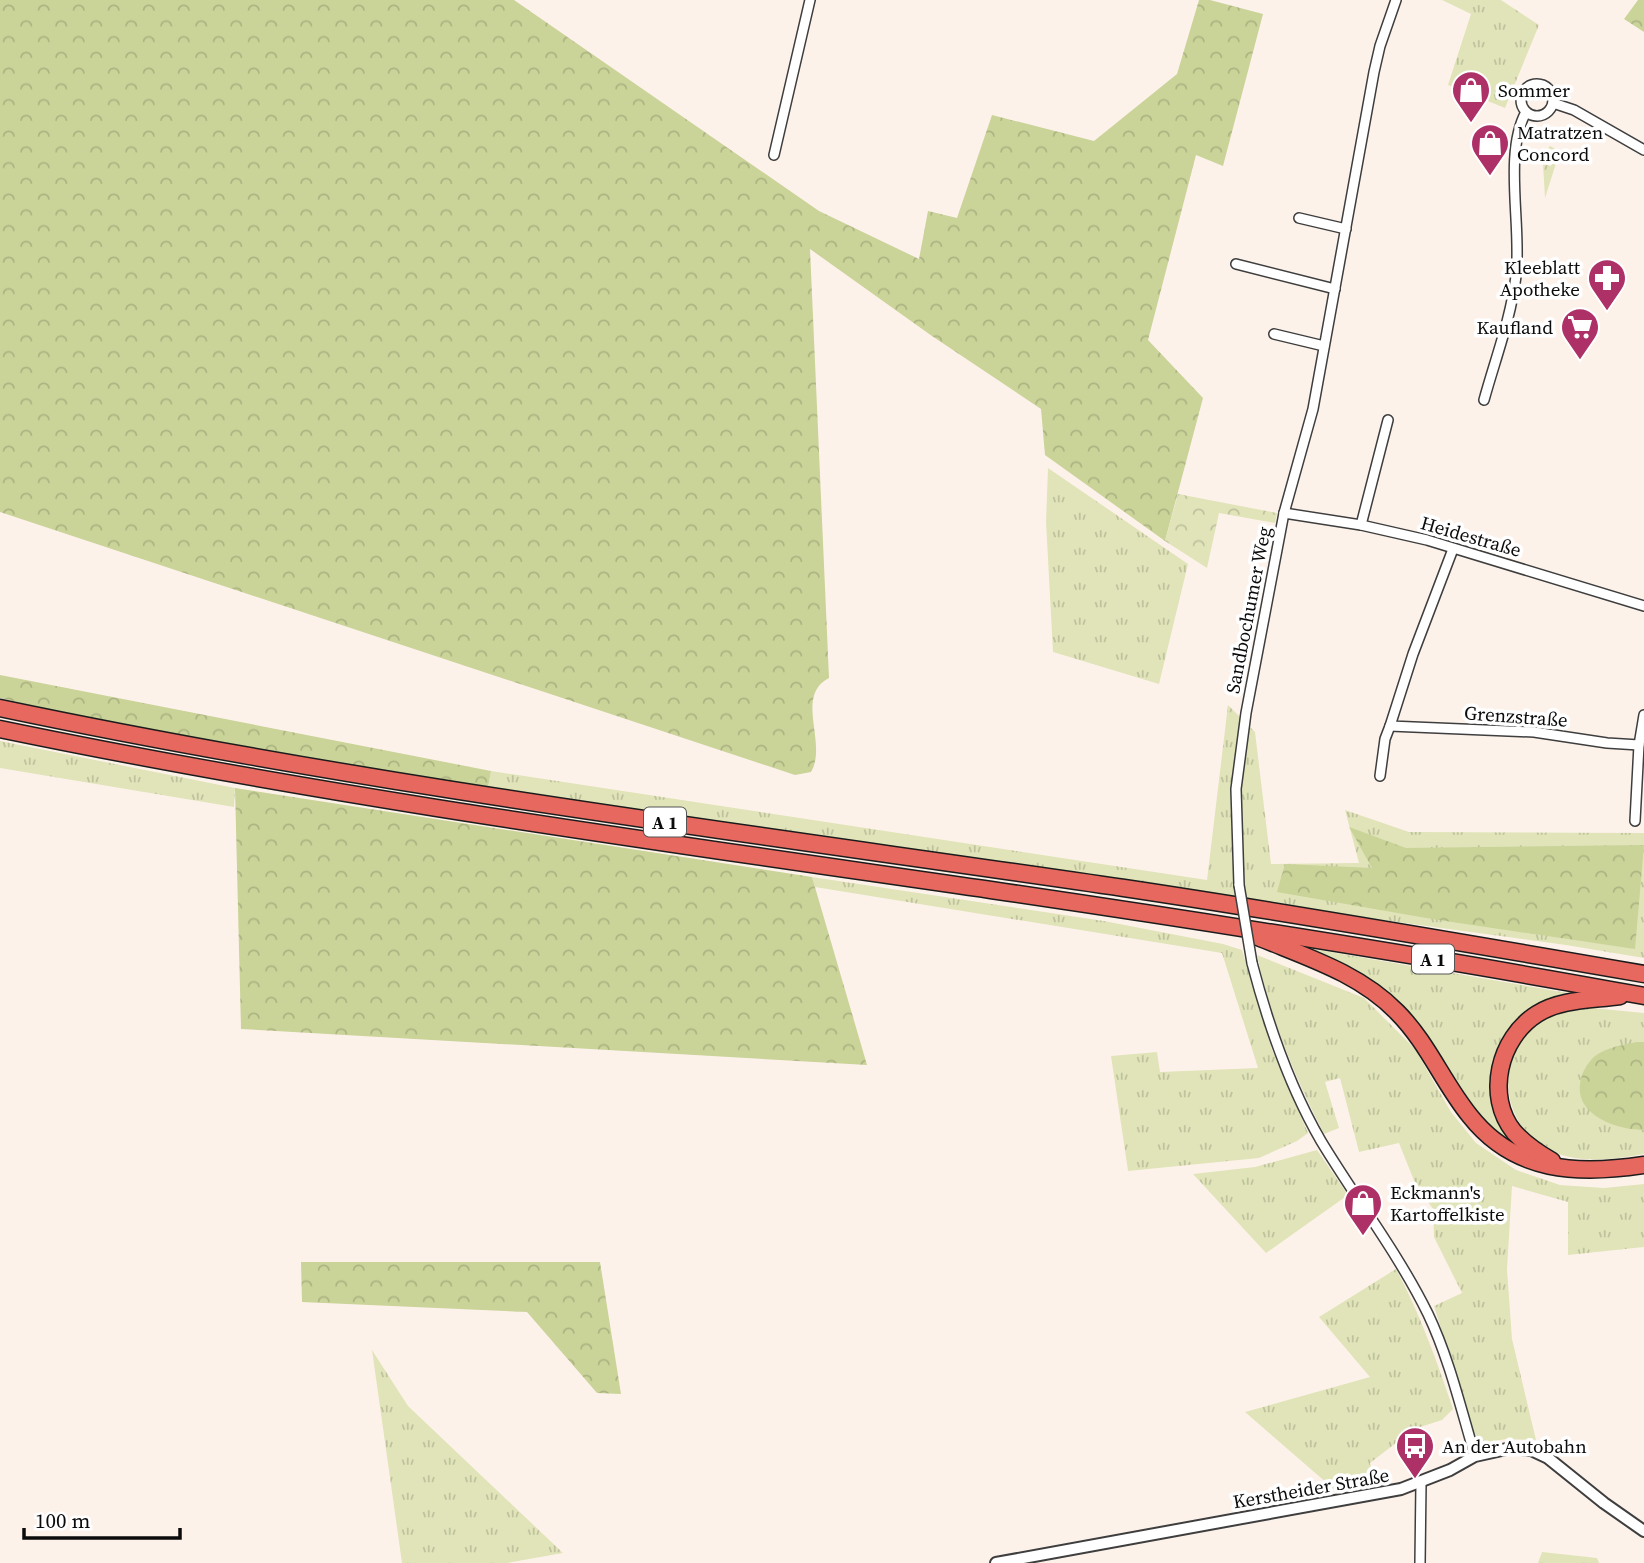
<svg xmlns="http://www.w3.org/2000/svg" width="1644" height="1563" font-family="'Source Serif 4',serif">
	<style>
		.grass { fill: url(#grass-tufts) }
		.forest { fill: url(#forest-crowns) }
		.park { fill: url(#park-crowns) }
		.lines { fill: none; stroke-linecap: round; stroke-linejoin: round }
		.minor-casing { stroke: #3e3e3e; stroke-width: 12 }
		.tertiary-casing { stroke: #3e3e3e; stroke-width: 14 }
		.motorway-casing { stroke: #1c1c1c; stroke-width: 19 }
		.minor { stroke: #fff; stroke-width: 9 }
		.tertiary { stroke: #fff; stroke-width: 10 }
		.motorway { stroke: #e7685e; stroke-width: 16 }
		.minor-bridge-casing { stroke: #3e3e3e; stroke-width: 12; stroke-linecap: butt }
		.minor-bridge { stroke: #fff; stroke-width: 9 }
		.labels { text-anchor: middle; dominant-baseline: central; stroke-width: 7; stroke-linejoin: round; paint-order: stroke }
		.shield { fill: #fff; stroke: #545454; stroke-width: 2 }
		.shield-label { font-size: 18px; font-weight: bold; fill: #0b0b0b }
		.poi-label { font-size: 19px; fill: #0b0b0b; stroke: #fff; text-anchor: start }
		.street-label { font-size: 19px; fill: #0b0b0b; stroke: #fff }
	</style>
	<defs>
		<pattern id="grass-tufts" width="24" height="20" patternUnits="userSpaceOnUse" patternTransform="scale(1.75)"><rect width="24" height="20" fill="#e0e4b8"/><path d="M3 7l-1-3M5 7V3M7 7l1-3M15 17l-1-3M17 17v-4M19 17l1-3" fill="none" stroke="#bfc29d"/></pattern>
		<pattern id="forest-crowns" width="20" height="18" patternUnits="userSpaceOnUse" patternTransform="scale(1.75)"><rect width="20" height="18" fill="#cad398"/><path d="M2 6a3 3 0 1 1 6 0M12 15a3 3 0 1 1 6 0" fill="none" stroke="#acb482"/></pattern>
		<pattern id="park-crowns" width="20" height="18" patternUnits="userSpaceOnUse" patternTransform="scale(1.75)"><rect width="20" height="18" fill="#e0e4b8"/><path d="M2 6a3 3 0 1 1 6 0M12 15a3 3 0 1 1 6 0" fill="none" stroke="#bfc29d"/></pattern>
	</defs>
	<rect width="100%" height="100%" fill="#fdf2ea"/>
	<g class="grass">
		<path d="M 1442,0 L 1501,0 L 1539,25 L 1505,108 L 1448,85 L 1471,14 Z"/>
		<path d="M 1550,146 L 1567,155 L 1567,157 L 1559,154 L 1545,198 L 1543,164 L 1551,166 L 1556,151 L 1548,148 Z"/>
		<path d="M 1048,468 L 1188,564 L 1159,684 L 1053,652 L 1046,522 Z"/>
		<path d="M 1228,705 L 1255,732 L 1271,864 L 1359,863 L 1345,810 L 1409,832 L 1644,833 L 1644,958 L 1566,945 L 1265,904 L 488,788 L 491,771 L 1207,880 Z"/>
		<path d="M 0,741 L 235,788 L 234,807 L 0,768 Z"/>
		<path d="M 812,877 L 1104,921 L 1223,944 L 1242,950 L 1272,1050 L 1308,1133 L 1297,1141 L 1259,1158 L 1128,1171 L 1111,1056 L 1157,1052 L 1160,1072 L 1258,1068 L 1222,953 L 815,887 Z"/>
		<path d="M 1301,947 L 1579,995 L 1517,1025 L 1496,1099 L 1543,1162 L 1488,1130 L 1426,1041 Z"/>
		<path d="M 1257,955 L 1364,998 L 1415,1049 L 1451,1112 L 1476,1143 L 1516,1170 L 1560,1185 L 1604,1188 L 1644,1184 L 1644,1247 L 1568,1255 L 1568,1202 L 1512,1186 L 1507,1269 L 1512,1339 L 1536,1440 L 1506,1439 L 1483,1443 L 1474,1433 L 1434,1306 L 1462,1293 L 1434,1237 L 1433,1209 L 1415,1183 L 1399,1143 L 1359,1152 L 1340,1078 L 1325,1082 L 1339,1128 L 1324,1134 C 1295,1077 1270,1018 1257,955 Z"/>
		<path d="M 1592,1008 L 1644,1013 L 1644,1154 C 1616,1159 1581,1164 1554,1152 C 1502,1131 1492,1059 1536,1025 C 1553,1012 1572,1010 1592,1008 Z"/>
		<path d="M 1317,1150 L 1348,1195 L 1266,1253 L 1193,1174 L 1255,1167 Z"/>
		<path d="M 1396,1269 C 1420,1314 1437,1361 1453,1409 L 1442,1420 L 1414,1429 L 1370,1463 L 1375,1484 L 1336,1491 L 1245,1412 L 1370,1377 L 1319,1317 Z"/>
		<path d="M 372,1350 L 408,1406 L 563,1553 L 507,1563 L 402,1563 Z"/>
		<path d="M 1542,1552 L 1597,1558 L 1599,1563 L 1538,1563 Z"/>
	</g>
	<g class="forest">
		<path d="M 0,0 L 514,0 L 819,211 L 919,259 L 928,211 L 957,218 L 992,115 L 1094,141 L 1177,74 L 1199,0 L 1210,0 L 1263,14 L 1223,166 L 1196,155 L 1148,340 L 1203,398 L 1165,541 L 1045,455 L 1041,409 L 932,336 L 810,249 L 829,678 C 794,696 828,743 811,772 L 795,775 L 0,512 Z"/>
		<path d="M 1638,0 L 1644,0 L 1644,32 L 1624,19 Z"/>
		<path d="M 0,675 L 491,771 L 488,788 L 115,725 L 0,698 Z"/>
		<path d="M 235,788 L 812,877 L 867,1065 L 241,1029 Z"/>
		<path d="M 1349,827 L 1406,848 L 1644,845 L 1635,949 L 1432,919 L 1277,892 L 1285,864 L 1372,868 Z"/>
		<path d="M 1637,1042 L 1644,1042 L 1644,1130 C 1618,1130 1576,1116 1580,1084 C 1581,1074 1587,1063 1595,1056 C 1607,1047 1623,1045 1637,1042 Z"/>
		<path d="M 301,1262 L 600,1262 L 621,1394 L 597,1393 L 527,1312 L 302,1302 Z"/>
	</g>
	<path class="park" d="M 1178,494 L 1277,513 L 1275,523 L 1219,513 L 1207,568 L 1165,541 Z"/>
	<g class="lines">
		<defs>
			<g id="minor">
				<circle cx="1537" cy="100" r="16"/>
				<path d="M 1553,103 L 1574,110 L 1644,150"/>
				<path d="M 774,155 L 810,0"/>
				<path d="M 1299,218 L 1346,229"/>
				<path d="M 1236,264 L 1335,289"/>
				<path d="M 1274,334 L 1324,346"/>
				<path d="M 1484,400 C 1495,360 1511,318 1516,276 C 1522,227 1503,154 1526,112"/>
				<path d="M 1284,513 L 1361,525 L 1427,540 L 1644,606"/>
				<path d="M 1361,525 L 1388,420"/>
				<path d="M 1453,549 L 1413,654 L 1390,726 L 1534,732 L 1607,743 L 1639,745"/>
				<path d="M 1380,776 L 1385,739 L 1390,726"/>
				<path d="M 1635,821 L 1639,745 L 1644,715"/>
				<path d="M 1239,885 L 1236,789 L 1246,713 L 1284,513 L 1313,409 L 1374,72 L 1380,46 L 1396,0"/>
				<path d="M 1252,963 C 1268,1024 1289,1086 1321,1141 C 1356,1199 1398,1253 1428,1314 C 1449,1358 1461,1409 1475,1456"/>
				<path d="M 1420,1563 L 1421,1483"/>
			</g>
			<path id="tertiary" d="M 996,1563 L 1401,1489 L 1450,1470 L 1475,1456 L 1511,1448 L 1531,1450 L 1548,1458 L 1604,1503 L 1644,1531"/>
			<g id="motorway">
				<path d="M 0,708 C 371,786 748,833 1124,888 C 1298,914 1471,944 1644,974"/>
				<path d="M 0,729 C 328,797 660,842 991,890 C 1209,922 1427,956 1644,996"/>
				<path d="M 1258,937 C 1306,957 1359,973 1397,1012 C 1428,1043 1443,1083 1470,1116 C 1515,1173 1578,1175 1644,1165"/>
				<path d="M 1552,1161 C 1538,1153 1525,1144 1514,1132 C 1485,1096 1499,1038 1537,1014 C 1560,999 1593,1000 1620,996"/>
			</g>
		</defs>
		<use href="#minor" class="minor-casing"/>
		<use href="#tertiary" class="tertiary-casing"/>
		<use href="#motorway" class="motorway-casing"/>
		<use href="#minor" class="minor"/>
		<use href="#tertiary" class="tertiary"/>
		<use href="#motorway" class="motorway"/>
		<defs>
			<path id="minor-bridge" d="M 1239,885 L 1252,963"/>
		</defs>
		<use href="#minor-bridge" class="minor-bridge-casing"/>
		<use href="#minor-bridge" class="minor-bridge"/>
	</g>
	<defs>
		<symbol id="shop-pin" viewBox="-11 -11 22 30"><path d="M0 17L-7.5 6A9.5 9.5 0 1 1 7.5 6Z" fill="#ad3067" stroke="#fff"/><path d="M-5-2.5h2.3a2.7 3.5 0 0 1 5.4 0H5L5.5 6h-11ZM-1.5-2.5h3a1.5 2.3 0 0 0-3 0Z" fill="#fff"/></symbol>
		<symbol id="pharmacy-pin" viewBox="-11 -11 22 30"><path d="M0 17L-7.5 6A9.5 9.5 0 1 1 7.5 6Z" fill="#ad3067" stroke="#fff"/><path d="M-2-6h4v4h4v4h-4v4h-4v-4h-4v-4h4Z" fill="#fff"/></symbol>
		<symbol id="supermarket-pin" viewBox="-11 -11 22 30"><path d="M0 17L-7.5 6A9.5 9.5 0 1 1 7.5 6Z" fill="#ad3067" stroke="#fff"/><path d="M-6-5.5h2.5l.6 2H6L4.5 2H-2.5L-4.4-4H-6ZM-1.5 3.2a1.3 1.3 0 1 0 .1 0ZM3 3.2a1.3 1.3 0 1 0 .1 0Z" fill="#fff"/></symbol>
		<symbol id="bus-pin" viewBox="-11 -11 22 30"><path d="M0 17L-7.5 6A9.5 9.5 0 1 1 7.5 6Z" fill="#ad3067" stroke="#fff"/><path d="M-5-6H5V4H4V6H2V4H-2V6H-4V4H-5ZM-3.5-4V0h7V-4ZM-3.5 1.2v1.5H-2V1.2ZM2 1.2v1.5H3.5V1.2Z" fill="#fff"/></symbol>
	</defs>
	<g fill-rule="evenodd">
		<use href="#shop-pin" x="1449" y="68" width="44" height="60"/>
		<use href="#shop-pin" x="1468" y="121" width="44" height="60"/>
		<use href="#pharmacy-pin" x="1585" y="256" width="44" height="60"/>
		<use href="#supermarket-pin" x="1558" y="305" width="44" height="60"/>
		<use href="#shop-pin" x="1341" y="1181" width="44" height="60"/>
		<use href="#bus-pin" x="1393" y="1424" width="44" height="60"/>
	</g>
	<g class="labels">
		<g class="shield">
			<rect x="644" y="807.5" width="42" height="29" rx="5"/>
			<rect x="1412" y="944.5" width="42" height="29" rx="5"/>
		</g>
		<g class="shield-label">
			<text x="665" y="822">A 1</text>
			<text x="1433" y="959">A 1</text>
		</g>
		<g class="poi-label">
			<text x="1498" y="90">Sommer</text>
			<text x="1517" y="132">Matratzen<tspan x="1517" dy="22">Concord</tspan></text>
			<text x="1580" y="267" text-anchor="end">Kleeblatt<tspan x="1580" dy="22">Apotheke</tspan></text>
			<text x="1553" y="327" text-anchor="end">Kaufland</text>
			<text x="1390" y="1192">Eckmann's<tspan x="1390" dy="22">Kartoffelkiste</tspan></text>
			<text x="1442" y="1446">An der Autobahn</text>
		</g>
		<g class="street-label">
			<text transform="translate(1471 536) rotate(16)">Heidestraße</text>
			<text transform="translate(1248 610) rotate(-79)">Sandbochumer Weg</text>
			<text transform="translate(1516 716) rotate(4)">Grenzstraße</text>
			<text transform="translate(1311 1488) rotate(-10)">Kerstheider Straße</text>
		</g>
	</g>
	<path d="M24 1528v10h156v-10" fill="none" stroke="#0b0b0b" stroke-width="3.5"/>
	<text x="35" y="1528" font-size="21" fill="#0b0b0b" stroke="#ffffff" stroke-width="5" paint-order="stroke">100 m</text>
</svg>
